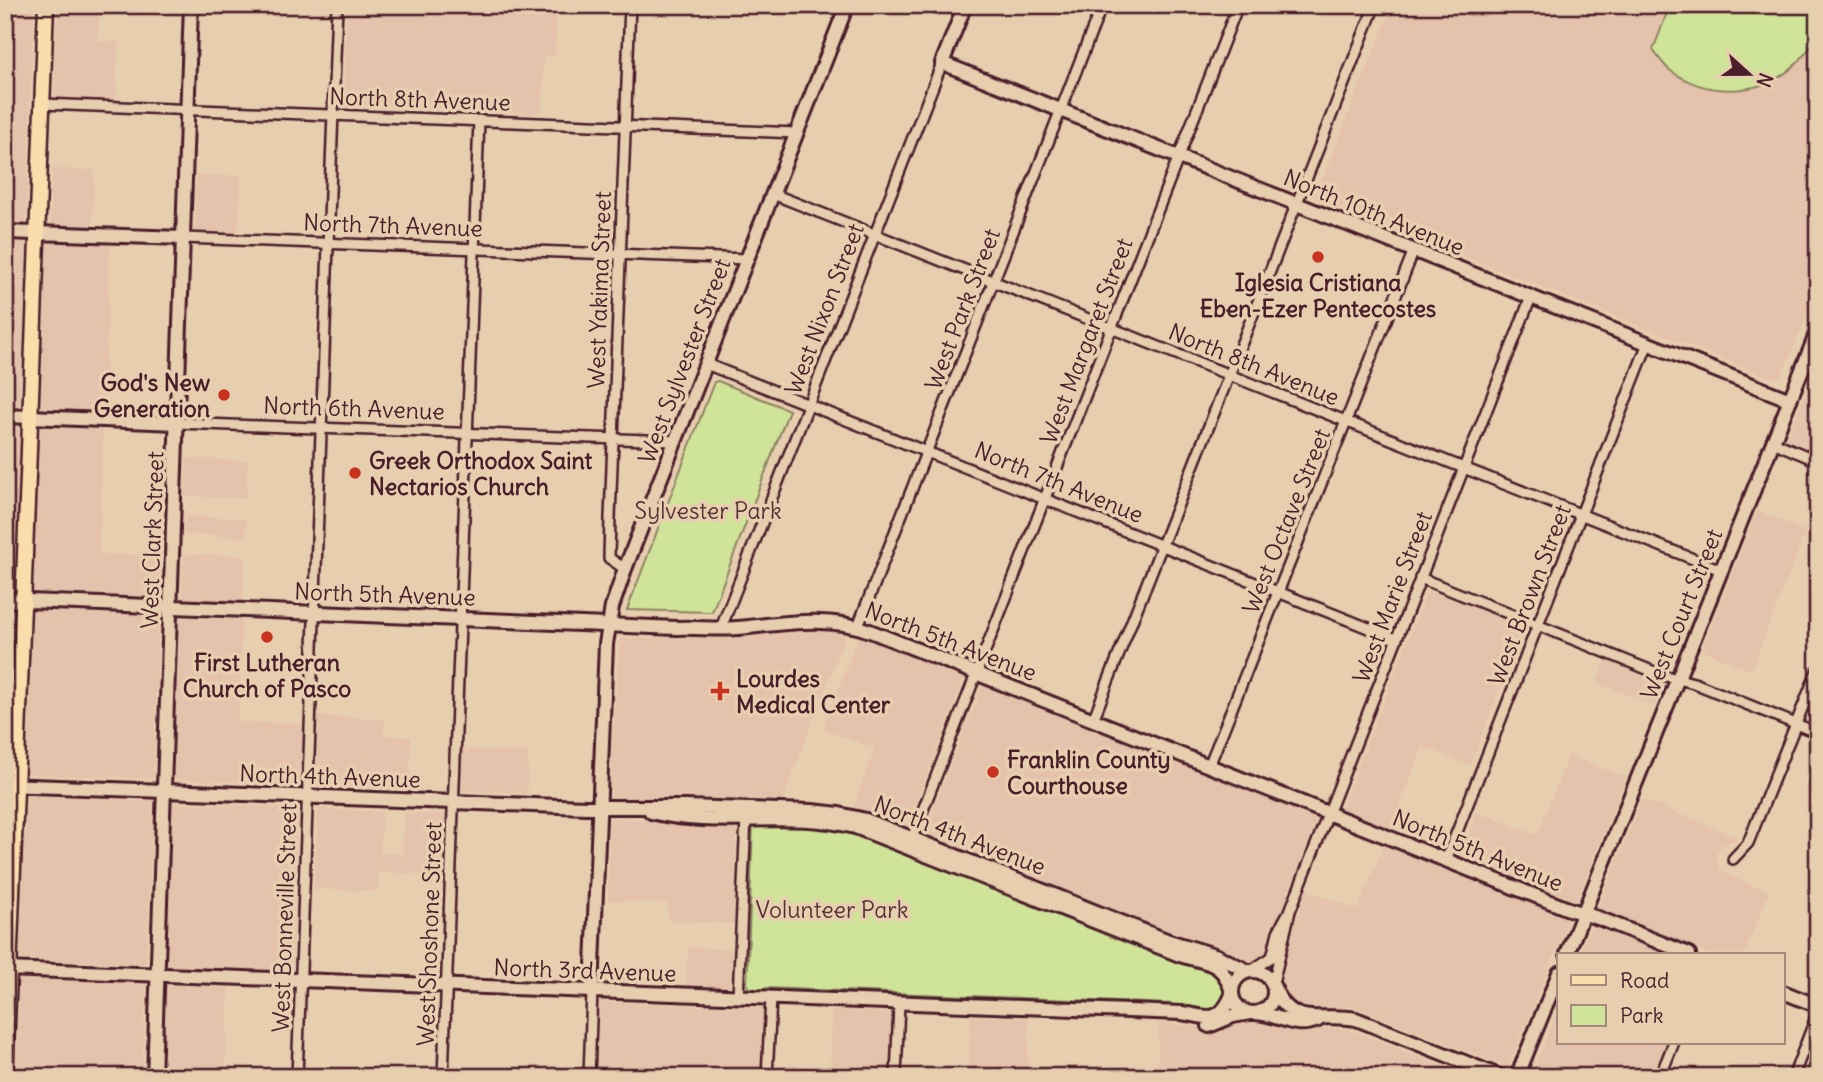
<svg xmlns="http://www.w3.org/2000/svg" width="1823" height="1082" font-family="Delius,sans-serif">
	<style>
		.built { fill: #e5c2ab }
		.green { fill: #d0e499; stroke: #8d8262; stroke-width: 2 }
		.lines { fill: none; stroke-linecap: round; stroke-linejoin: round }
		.street-casing { stroke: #4a1f2b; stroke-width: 14 }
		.secondary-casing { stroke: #4a1f2b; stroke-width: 18 }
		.primary-casing { stroke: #4a1f2b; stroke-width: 19 }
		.street { stroke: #e7ceaf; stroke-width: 9 }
		.secondary { stroke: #e7ceaf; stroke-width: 12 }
		.primary { stroke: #fbddab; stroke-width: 14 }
		.poi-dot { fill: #c8321e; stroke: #e7ceaf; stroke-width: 2.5 }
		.labels { text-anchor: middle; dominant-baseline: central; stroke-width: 7; stroke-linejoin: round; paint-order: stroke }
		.street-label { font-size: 23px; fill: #4a1f2b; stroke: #e7ceaf }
		.poi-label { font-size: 23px; font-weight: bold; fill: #4a1f2b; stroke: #e7ceaf; text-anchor: start }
		.park-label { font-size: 23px; fill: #573336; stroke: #e7ceaf }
	</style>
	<rect width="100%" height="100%" fill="#e7ceaf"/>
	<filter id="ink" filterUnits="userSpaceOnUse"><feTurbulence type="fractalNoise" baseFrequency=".0143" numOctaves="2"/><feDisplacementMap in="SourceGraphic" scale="14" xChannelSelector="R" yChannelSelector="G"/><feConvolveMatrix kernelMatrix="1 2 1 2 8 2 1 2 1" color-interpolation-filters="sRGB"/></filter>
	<g filter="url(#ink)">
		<g class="built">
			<path d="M 5,5 L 34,5 L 26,227 L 5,227 Z"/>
			<path d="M 57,5 L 99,5 L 98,41 L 118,42 L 116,101 L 54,100 Z"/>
			<path d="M 347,5 L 557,5 L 555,55 L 544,55 L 542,109 L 536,113 L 344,104 Z"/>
			<path d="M 1393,5 L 1818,5 L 1818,289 L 1782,374 L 1774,379 L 1315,197 Z"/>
			<path d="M 52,169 L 94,170 L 92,230 L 50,228 Z"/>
			<path d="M 196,175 L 241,176 L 238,235 L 195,234 Z"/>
			<path d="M 5,238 L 28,239 L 22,411 L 5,410 Z"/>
			<path d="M 47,239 L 110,241 L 104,414 L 41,412 Z"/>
			<path d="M 1818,362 L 1818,453 L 1786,440 Z"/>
			<path d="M 5,423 L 21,424 L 15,592 L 5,591 Z"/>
			<path d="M 39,423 L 103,425 L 99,554 L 160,556 L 158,597 L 33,593 Z"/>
			<path d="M 187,458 L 248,461 L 246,498 L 185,496 Z"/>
			<path d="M 1757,511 L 1806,531 L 1751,671 L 1702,650 Z"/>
			<path d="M 185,516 L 246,519 L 245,537 L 184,534 Z"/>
			<path d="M 184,554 L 245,556 L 243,601 L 182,598 Z"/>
			<path d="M 1428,590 L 1524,627 L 1470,765 L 1423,746 L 1390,829 L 1341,810 Z"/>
			<path d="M 5,610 L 14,610 L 8,773 L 5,773 Z"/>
			<path d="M 33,610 L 159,615 L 153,778 L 27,774 Z"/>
			<path d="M 179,617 L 242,620 L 238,722 L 306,724 L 303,785 L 173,779 Z"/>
			<path d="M 826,629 L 846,634 L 781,805 L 611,799 L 612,744 L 620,639 L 726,637 Z"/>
			<path d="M 859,636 L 965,677 L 906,827 L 853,807 L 875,749 L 823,729 Z"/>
			<path d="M 1606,661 L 1663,683 L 1655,706 L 1597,683 Z"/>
			<path d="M 983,685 L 1315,817 L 1317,820 L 1275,926 L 1271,954 L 1251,967 L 1196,945 L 1190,940 L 923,834 Z"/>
			<path d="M 317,716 L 385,719 L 384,736 L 411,737 L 410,789 L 314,785 Z"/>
			<path d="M 462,750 L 528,752 L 527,793 L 460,791 Z"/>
			<path d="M 1569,755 L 1626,777 L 1575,904 L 1459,858 L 1477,812 L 1537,835 Z"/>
			<path d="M 26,796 L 153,801 L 146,964 L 20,960 Z"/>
			<path d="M 1642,799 L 1739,838 L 1721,846 L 1716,855 L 1719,868 L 1726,874 L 1769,892 L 1744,954 L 1709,954 L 1598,909 Z"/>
			<path d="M 172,803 L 298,808 L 292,971 L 166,967 Z"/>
			<path d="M 318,809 L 382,812 L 380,853 L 402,854 L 405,813 L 448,814 L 446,875 L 379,872 L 378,891 L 314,889 Z"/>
			<path d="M 610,818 L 737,823 L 734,924 L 668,921 L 668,903 L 608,900 Z"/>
			<path d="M 1384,845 L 1569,918 L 1508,1067 L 1352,1006 L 1311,1011 L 1289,1006 L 1277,983 L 1278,973 L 1307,890 L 1358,910 Z"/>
			<path d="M 1592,924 L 1666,954 L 1580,954 Z"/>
			<path d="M 688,947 L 732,949 L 730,988 L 686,986 Z"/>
			<path d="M 19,979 L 146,984 L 142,1077 L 16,1077 Z"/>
			<path d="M 165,985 L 229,987 L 225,1077 L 162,1077 Z"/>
			<path d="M 599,1002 L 765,1008 L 762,1077 L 597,1077 Z"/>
			<path d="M 1559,1006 L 1559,1042 L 1670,1042 L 1656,1077 L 1531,1076 Z"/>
			<path d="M 832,1010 L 893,1013 L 889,1077 L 830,1077 Z"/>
			<path d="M 971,1016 L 1029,1018 L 1027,1077 L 969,1077 Z"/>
			<path d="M 1261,1016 L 1290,1027 L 1310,1030 L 1311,1032 L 1329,1028 L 1350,1030 L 1469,1077 L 1157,1077 L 1159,1023 L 1213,1028 L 1229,1020 Z"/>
		</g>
		<g class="green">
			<path d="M 1670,5 L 1818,5 C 1818,14 1819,24 1818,33 C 1816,42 1806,52 1800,60 C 1767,96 1710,99 1671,71 C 1664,66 1658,57 1653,50 Z"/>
			<path d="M 718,381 L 789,410 L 712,612 L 627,610 L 714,382 Z"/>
			<path d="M 753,824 L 846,829 L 1219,972 L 1227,997 L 1214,1013 L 1179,1008 L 1172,1004 L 767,988 L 759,991 L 750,990 L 747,985 Z"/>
		</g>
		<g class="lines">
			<defs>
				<g id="street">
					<path d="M 42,104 L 797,133"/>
					<path d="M 773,194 L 1721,570"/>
					<path d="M 183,238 L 747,259"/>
					<path d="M 706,364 L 1396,639"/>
					<path d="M 177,423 L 675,441"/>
					<path d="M 1773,442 L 1818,461"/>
					<path d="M 625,569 L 609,558 L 610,518 L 630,5"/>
					<path d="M 1420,578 L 1662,675 L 1694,683 L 1818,733"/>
					<path d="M 858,626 L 1102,5"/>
					<path d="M 721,628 L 942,63"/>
					<path d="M 1093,720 L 1375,5"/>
					<path d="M 1209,766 L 1414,250"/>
					<path d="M 910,843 L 1238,5"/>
					<path d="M 1733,859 L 1748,843 L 1818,669"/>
					<path d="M 1446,860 L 1648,343"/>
					<path d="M 1252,970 L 1272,957 L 1278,932 L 1287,915"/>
					<path d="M 1273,984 L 1290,911 L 1531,297"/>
					<path d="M 738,997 L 746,817"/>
					<path d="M 297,1077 L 337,5"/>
					<path d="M 443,1077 L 479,120"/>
					<path d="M 589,1077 L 592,991"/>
					<path d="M 767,1077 L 771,998"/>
					<path d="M 896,1077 L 899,1003"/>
					<path d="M 1660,1077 L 1674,1042"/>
					<path d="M 1793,1077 L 1818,1012"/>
				</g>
				<g id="secondary">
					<path d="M 965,5 L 942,63 L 1790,400"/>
					<path d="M 5,232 L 183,238"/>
					<path d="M 5,416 L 177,423"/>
					<path d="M 5,600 L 677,628 C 697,627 717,630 737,628 C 782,624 826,615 870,631 L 1566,908 L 1601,919 L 1689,954"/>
					<path d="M 5,785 L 586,807 L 685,807 L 812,811 L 839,814 L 866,820 L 1169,941 L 1215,955 L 1248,971"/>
					<path d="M 651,812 C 718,829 789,810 855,827 L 1177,954 C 1205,964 1222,958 1232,992"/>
					<path d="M 1567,954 L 1818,330"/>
					<path d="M 5,969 L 1182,1013 C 1207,1017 1219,1025 1232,995"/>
					<circle cx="1253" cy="992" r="21"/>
					<path d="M 1274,987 C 1292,1031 1321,1012 1356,1019 L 1502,1077"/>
					<path d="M 592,991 L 606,644 L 612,607 L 625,569 L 847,5"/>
					<path d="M 1783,992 L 1818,1006"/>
					<path d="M 1255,1013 C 1281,1014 1291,1030 1318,1020"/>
					<path d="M 1209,1026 L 1233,1016 L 1250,1013"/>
					<path d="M 154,1077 L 191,5"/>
					<path d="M 1517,1077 L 1559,973"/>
				</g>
				<path id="primary" d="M 5,1077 L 46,5"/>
			</defs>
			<use href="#street" class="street-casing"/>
			<use href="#secondary" class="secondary-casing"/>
			<use href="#primary" class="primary-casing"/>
			<use href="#street" class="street"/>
			<use href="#secondary" class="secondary"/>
			<use href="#primary" class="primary"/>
		</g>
	</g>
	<g class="poi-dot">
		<circle cx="1318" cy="257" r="7"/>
		<circle cx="224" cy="395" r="7"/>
		<circle cx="355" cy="473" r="7"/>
		<circle cx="267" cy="637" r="7"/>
		<path d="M716.5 680.5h7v7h7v7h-7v7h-7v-7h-7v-7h7z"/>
		<circle cx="993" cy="772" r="7"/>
	</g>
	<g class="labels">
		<g class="street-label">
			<text transform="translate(420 99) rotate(2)">North 8th Avenue</text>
			<text transform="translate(1374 212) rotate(22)">North 10th Avenue</text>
			<text transform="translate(393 225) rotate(2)">North 7th Avenue</text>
			<text transform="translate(599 290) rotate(-88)">West Yakima Street</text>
			<text transform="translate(824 309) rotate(-69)">West Nixon Street</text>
			<text transform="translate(962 309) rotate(-69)">West Park Street</text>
			<text transform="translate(1086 341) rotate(-69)">West Margaret Street</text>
			<text transform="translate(684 361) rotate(-69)">West Sylvester Street</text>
			<text transform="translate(1254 364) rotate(22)">North 8th Avenue</text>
			<text transform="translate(354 408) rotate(2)">North 6th Avenue</text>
			<text transform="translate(1059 482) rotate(22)">North 7th Avenue</text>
			<text transform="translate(1286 521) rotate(-68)">West Octave Street</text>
			<text transform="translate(152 540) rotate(-88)">West Clark Street</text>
			<text transform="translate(385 594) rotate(2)">North 5th Avenue</text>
			<text transform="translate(1529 595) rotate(-69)">West Brown Street</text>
			<text transform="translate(1392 597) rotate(-69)">West Marie Street</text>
			<text transform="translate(1681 614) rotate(-68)">West Court Street</text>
			<text transform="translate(951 641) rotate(21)">North 5th Avenue</text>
			<text transform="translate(330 776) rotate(2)">North 4th Avenue</text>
			<text transform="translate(960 835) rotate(21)">North 4th Avenue</text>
			<text transform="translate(1478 850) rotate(22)">North 5th Avenue</text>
			<text transform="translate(284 918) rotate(-88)">West Bonneville Street</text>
			<text transform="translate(429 934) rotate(-88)">West Shoshone Street</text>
			<text transform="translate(585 970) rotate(2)">North 3rd Avenue</text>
		</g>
		<g class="poi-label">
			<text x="1318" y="282" text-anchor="middle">Iglesia Cristiana<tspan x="1318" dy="26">Eben-Ezer Pentecostes</tspan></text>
			<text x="210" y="382" text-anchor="end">God's New<tspan x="210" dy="26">Generation</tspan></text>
			<text x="369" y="460">Greek Orthodox Saint<tspan x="369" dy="26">Nectarios Church</tspan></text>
			<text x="267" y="662" text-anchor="middle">First Lutheran<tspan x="267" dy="26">Church of Pasco</tspan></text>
			<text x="736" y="678">Lourdes<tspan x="736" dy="26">Medical Center</tspan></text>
			<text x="1007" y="759">Franklin County<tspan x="1007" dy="26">Courthouse</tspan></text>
		</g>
		<g class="park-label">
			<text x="708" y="510">Sylvester Park</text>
			<text x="832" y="909">Volunteer Park</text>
		</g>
	</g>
	<rect width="1823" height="1082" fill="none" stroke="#e7ceaf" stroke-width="28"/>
	<rect x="14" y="14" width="1795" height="1054" fill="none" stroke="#4a1f2b" stroke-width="2.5" filter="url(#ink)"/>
	<rect x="1557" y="953" width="228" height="91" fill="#e7ceaf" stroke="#a8887a" stroke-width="2"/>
	<rect x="1571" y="975" width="35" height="10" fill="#fbddab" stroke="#a8887a" stroke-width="2"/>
	<text x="1620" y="988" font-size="21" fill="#4a1f2b">Road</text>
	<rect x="1571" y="1005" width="35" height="21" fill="#d0e499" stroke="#a8887a" stroke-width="2"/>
	<text x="1620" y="1023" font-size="21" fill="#4a1f2b">Park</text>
	<g transform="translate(1749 74) rotate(111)" stroke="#e7ceaf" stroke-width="5" paint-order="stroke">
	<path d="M0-5L12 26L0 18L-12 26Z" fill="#4a1f2b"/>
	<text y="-10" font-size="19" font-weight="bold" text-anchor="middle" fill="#4a1f2b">N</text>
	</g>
</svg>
